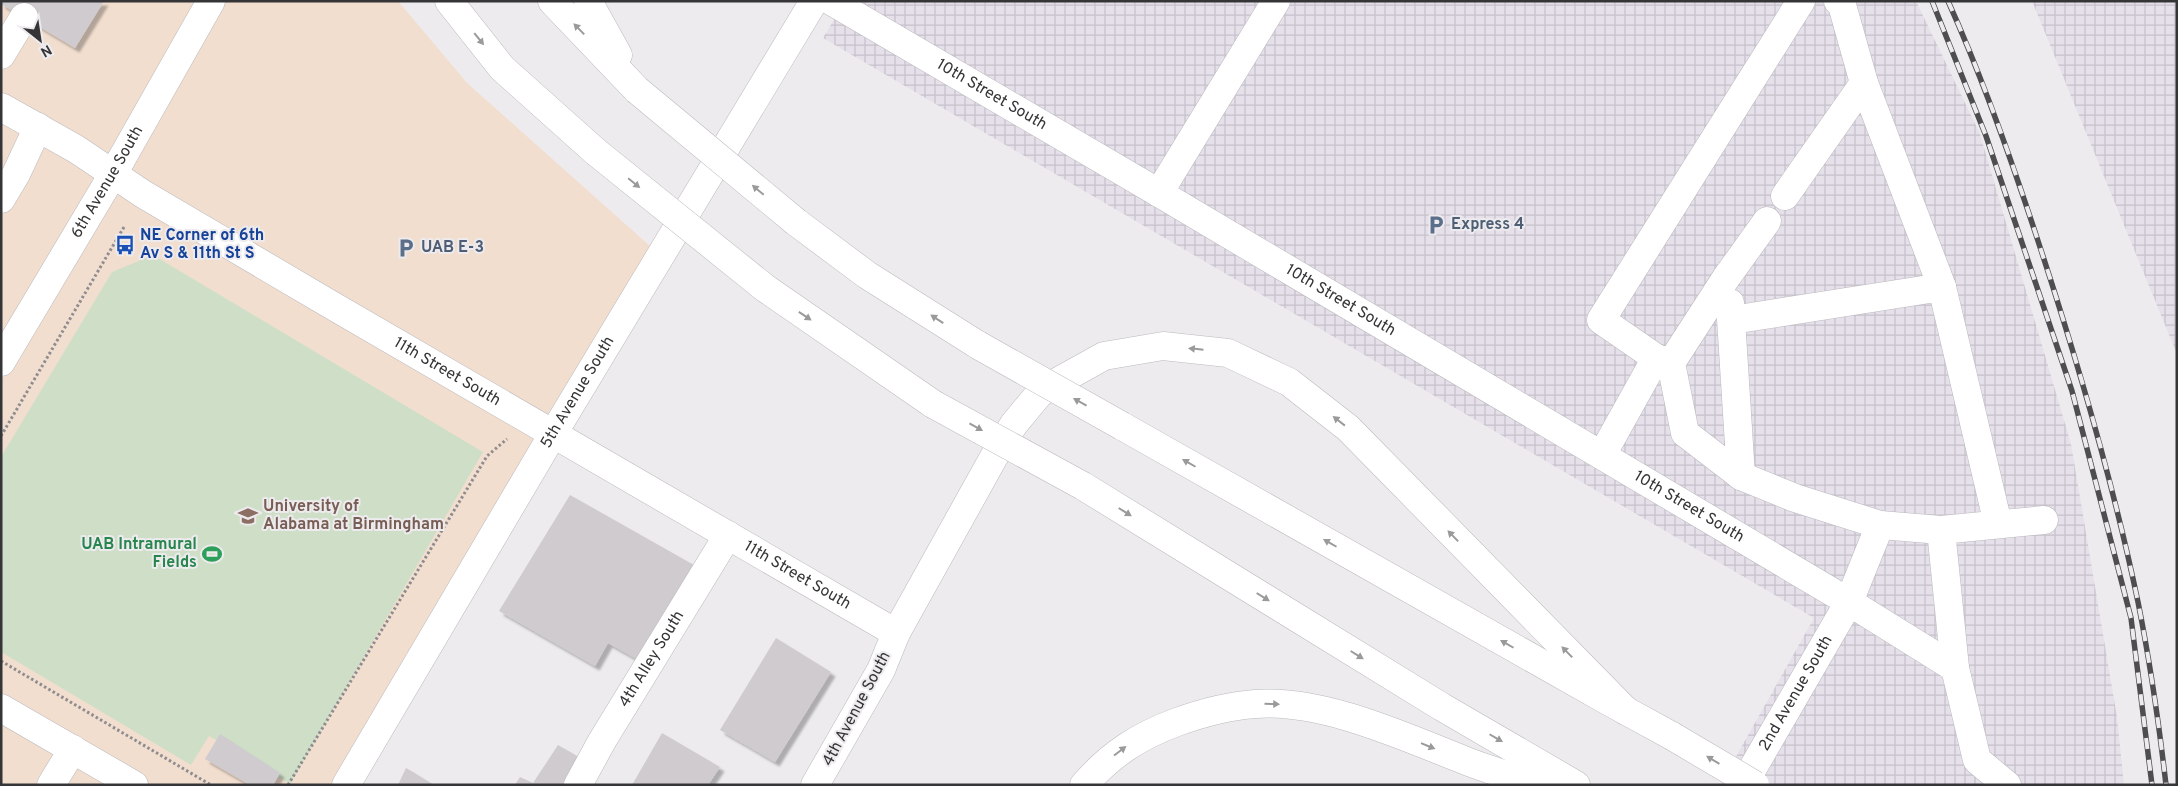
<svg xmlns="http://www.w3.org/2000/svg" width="2178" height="786" font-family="Overpass,sans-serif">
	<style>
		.industrial { fill: url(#industrial-grid) }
		.education { fill: #f2decf }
		.pitch { fill: #cfdfc7 }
		.building { fill: #cfcbce; filter: url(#shadow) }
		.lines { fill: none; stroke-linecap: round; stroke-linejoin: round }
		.minor-casing { stroke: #bbb9bd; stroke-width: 29 }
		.major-casing { stroke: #bbb9bd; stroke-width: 29 }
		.highway-casing { stroke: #bbb9bd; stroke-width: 29 }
		.path { stroke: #8e8c8f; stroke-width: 3; stroke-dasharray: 2.5 2.5; stroke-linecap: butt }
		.minor { stroke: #fff; stroke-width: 28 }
		.major { stroke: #fff; stroke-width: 28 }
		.highway { stroke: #fff; stroke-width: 28 }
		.rail-casing { stroke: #4e4d4f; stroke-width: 5.5 }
		.rail { stroke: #edebee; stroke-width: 4; stroke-dasharray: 11; stroke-linecap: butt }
		.highway-bridge-casing { stroke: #bbb9bd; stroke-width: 29; stroke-linecap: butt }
		.highway-bridge { stroke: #fff; stroke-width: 28 }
		.oneway { fill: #9a9a9a }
		.labels { text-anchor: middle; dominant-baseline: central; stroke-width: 4; stroke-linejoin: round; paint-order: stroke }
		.street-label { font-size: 16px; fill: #353436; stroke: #edebee }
		.service-label { font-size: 16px; font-weight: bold; fill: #4e5e75; stroke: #edebee; text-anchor: start }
		.transit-label { font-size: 16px; font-weight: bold; fill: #164399; stroke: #edebee; text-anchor: start }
		.education-label { font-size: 16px; font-weight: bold; fill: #785e54; stroke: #edebee; text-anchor: start }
		.leisure-label { font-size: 16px; font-weight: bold; fill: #27864d; stroke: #edebee; text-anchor: end }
	</style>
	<defs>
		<pattern id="industrial-grid" width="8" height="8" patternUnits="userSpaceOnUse" patternTransform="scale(1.25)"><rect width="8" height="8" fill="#e6e0eb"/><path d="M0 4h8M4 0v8" fill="none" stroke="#c6c1ca"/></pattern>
		<filter id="shadow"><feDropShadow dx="4.5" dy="4.5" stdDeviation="1" flood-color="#0004"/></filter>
	</defs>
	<rect width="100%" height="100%" fill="#edebee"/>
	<g class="industrial">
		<path d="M 845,1 L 1916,1 L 1980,134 L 2071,444 L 2117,717 L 2124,785 L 1720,785 L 1814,618 L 823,38 Z"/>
		<path d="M 2032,1 L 2177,1 L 2177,354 Z"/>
	</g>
	<path class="education" d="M 1,1 L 398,1 L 467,83 L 651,247 L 340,785 L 1,785 Z"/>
	<path class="pitch" d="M 153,255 L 483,452 L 290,784 L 209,736 L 191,765 L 1,652 L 1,457 L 112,272 Z"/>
	<g class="building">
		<path d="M 1,1 L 104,1 L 75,48 L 1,4 Z"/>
		<path d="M 570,495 L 701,569 L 644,663 L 608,643 L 595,666 L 499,611 Z"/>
		<path d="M 776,638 L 831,672 L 775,762 L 720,730 Z"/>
		<path d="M 662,733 L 720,767 L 708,785 L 632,785 Z"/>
		<path d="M 220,734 L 280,773 L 273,785 L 250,785 L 205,759 Z"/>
		<path d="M 558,745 L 584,760 L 570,785 L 515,785 L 520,777 L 533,783 Z"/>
		<path d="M 406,768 L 413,772 L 434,785 L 398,785 Z"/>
	</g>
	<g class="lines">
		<defs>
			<g id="minor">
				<path id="s1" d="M 831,1 L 1159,193 L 1849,602 L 1955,668 L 1977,760 L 2007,785"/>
				<path d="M 1838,1 L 1842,5 L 1864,83 L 1942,287"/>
				<path d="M 1,55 L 24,17"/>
				<path id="s2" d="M 1,107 L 76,149 L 143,194 L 328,303 L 896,633 L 881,670 L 815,785"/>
				<path d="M 1159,193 L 1276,1"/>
				<path d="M 1785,196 L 1864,83"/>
				<path d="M 1,199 L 16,174 L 38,127"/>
				<path d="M 1767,221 L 1726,278 L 1671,363 L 1685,433 L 1741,476 L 1795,498 L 1880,525 L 1941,530"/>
				<path d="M 1730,303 L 1741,476"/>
				<path d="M 1732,320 L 1942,287 L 1998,524"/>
				<path d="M 1671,363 L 1656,358 L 1601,320 L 1801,1"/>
				<path d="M 1602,455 L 1656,358"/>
				<path d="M 1955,668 L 1941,530 L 2044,520"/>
				<path d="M 1,708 L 134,785"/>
				<path d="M 51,785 L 73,749"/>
				<path id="s3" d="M 346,785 L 553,434 L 814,1"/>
				<path id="s4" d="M 578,785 L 602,741 L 728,535"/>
				<path id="s5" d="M 1743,785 L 1849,602 L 1880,525"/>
			</g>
			<g id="major">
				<path id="s6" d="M 1,362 L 113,174 L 211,1"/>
			</g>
			<g id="highway">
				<path d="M 449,1 L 502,68 L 596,152"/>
				<path d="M 552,1 L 637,90"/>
				<path d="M 588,1 L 618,55"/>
				<path d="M 796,222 L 867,275 L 978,345"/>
				<path d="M 765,288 L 933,404"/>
				<path d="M 1122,426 L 1608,701 L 1672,736"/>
				<path d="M 1083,486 L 1442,707 L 1576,785"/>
				<path d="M 896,633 L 1000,446 L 1014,424 L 1039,394 L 1050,386 L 1104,356 L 1163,346 L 1228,353 L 1289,382 L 1348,428 L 1626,711"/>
				<path d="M 1084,785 C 1111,754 1139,736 1177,722 C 1202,713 1228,706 1255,704 C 1321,699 1398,734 1459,758 C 1484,769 1512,776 1538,785"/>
			</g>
		</defs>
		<use href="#minor" class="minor-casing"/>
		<use href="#major" class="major-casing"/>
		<use href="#highway" class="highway-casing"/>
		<g class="path">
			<path d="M 1,436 L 124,227"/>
			<path d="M 1,661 L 211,785"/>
			<path d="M 288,785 L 487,456 L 507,439"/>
		</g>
		<use href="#minor" class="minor"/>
		<use href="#major" class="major"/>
		<use href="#highway" class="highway"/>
		<defs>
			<g id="rail">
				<path d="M 1932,1 L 1986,136 L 2072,391 L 2131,618 L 2152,785"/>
				<path d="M 1948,1 C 1984,81 2013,164 2040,247 C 2078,363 2113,482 2138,602 C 2150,662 2159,724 2166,785"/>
			</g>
		</defs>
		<use href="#rail" class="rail-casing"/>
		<use href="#rail" class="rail"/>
		<defs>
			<g id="highway-bridge">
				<path d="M 637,90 L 796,222"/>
				<path d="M 596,152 L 765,288"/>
				<path d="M 978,345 L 1122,426"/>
				<path d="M 933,404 L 1083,486"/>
				<path d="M 1672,736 L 1755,785"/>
			</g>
		</defs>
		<use href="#highway-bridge" class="highway-bridge-casing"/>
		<use href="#highway-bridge" class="highway-bridge"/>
	</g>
	<defs><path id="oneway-solid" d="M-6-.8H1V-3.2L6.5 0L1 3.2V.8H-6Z" transform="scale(1.25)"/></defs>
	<g class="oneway">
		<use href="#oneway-solid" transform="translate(579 29) rotate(-134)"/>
		<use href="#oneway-solid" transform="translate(479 39) rotate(51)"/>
		<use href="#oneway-solid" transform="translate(634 183) rotate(39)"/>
		<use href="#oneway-solid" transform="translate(758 190) rotate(-140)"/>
		<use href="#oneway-solid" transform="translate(805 316) rotate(34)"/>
		<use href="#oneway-solid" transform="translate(937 319) rotate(-147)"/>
		<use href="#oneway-solid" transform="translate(1196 349) rotate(-174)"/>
		<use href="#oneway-solid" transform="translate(1080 402) rotate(-151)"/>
		<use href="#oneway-solid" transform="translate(1339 421) rotate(-142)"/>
		<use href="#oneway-solid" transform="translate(976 427) rotate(29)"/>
		<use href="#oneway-solid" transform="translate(1189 463) rotate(-150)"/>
		<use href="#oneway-solid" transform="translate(1125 512) rotate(32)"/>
		<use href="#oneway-solid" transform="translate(1453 536) rotate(-134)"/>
		<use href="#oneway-solid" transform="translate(1330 543) rotate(-150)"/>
		<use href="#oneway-solid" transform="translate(1263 597) rotate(32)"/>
		<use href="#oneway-solid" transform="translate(1507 644) rotate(-150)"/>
		<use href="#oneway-solid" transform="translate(1567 652) rotate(-134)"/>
		<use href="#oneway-solid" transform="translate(1357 655) rotate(32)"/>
		<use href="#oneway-solid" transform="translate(1272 704) rotate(1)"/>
		<use href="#oneway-solid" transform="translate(1496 738) rotate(30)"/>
		<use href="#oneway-solid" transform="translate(1428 746) rotate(22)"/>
		<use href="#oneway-solid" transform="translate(1120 751) rotate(-37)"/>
		<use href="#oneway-solid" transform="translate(1713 760) rotate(-149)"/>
	</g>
	<defs>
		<symbol id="parking-bare" viewBox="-9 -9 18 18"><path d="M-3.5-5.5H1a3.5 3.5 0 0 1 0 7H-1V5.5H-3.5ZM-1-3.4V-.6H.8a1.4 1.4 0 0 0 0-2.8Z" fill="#5c6f8a" stroke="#edebee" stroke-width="2.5" paint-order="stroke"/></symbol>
		<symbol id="bus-bare" viewBox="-9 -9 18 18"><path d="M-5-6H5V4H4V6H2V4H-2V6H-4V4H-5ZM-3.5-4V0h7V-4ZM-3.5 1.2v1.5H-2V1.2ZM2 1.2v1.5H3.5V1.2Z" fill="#1a4fb4" stroke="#edebee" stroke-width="2.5" paint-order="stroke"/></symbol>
		<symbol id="university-bare" viewBox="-9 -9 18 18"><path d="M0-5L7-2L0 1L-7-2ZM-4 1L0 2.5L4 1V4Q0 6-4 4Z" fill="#8d6e63" stroke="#edebee" stroke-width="2.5" paint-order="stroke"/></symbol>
		<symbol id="stadium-bare" viewBox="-9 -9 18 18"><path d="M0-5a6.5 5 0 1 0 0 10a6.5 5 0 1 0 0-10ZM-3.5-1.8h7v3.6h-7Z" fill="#2e9e5b" stroke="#edebee" stroke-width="2.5" paint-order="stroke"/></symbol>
	</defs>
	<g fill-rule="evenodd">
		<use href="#parking-bare" x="1422" y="211" width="28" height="28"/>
		<use href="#bus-bare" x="111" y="231" width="28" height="28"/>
		<use href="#parking-bare" x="392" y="234" width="28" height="28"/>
		<use href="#university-bare" x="234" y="502" width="28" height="28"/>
		<use href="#stadium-bare" x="198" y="540" width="28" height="28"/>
	</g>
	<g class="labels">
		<g class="street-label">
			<text stroke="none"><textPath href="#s1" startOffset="186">10th Street South</textPath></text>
			<text stroke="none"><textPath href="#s6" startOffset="209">6th Avenue South</textPath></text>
			<text stroke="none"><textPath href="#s1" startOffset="591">10th Street South</textPath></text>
			<text stroke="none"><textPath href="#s2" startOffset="519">11th Street South</textPath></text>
			<text stroke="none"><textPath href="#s3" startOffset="456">5th Avenue South</textPath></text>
			<text stroke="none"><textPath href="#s1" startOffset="996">10th Street South</textPath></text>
			<text stroke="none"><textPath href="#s2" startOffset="924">11th Street South</textPath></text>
			<text stroke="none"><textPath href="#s4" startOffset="146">4th Alley South</textPath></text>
			<text stroke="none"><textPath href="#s5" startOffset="106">2nd Avenue South</textPath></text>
			<text transform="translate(857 709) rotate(-62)">4th Avenue South</text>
		</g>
		<g class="service-label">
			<text x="1451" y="225">Express 4</text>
			<text x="421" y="248">UAB E-3</text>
		</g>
		<g class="transit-label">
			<text x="140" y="236">NE Corner of 6th<tspan x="140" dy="18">Av S &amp; 11th St S</tspan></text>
		</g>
		<g class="education-label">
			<text x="263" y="507">University of<tspan x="263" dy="18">Alabama at Birmingham</tspan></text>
		</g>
		<g class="leisure-label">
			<text x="197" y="545">UAB Intramural<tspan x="197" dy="18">Fields</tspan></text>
		</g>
	</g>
	<rect width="2178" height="786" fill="none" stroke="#353436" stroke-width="5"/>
	<g transform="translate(40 40) rotate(150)" stroke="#edebee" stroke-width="4" paint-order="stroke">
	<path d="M0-4L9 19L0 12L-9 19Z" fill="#353436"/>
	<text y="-8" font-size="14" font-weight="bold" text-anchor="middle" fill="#353436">N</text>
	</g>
</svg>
